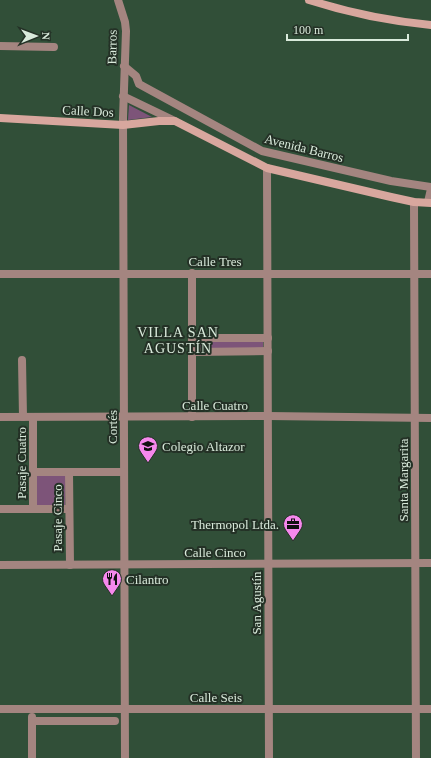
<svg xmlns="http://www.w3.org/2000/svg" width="431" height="758" font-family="'Times New Roman',serif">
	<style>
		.green { fill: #7d5479 }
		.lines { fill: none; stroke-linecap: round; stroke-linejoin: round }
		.street { stroke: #a48580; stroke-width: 8 }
		.secondary { stroke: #d8a79e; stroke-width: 8 }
		.labels { text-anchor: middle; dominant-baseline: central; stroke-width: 4; stroke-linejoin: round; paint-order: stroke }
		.street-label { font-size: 13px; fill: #d9eadb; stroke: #243126 }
		.poi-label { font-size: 13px; fill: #d9eadb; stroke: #243126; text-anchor: start }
		.neighbourhood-label { font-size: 14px; letter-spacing: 1px; fill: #d9eadb; stroke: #243126 }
	</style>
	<rect width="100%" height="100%" fill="#314f38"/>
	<g class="green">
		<path d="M 129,105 L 152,117 L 128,120 Z"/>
		<path d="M 263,340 L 263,349 L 195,350 L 195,341 Z"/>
		<path d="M 36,475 L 66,476 L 65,505 L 36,505 Z"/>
	</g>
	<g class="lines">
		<g class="street">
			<path d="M 118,0 L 125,22 L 126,31 L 123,118 L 125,758"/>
			<path d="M 0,46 L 54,47"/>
			<path d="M 124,66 L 136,76 L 139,84 L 262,151 L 391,181 L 431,187"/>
			<path d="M 123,96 L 175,121"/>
			<path d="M 267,168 L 269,758"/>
			<path d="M 414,202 L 416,758"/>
			<path d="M 428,202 L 431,189"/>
			<path d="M 192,273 L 192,417"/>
			<path d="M 0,274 L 431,274"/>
			<path d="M 192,338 L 268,338"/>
			<path d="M 192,352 L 268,351"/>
			<path d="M 22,360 L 23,417"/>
			<path d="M 0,417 L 268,416 L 431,418"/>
			<path d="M 33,417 L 33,509"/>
			<path d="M 33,472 L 124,472"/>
			<path d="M 69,472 L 70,565"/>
			<path d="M 0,509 L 69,509"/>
			<path d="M 0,565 L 431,563"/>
			<path d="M 0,709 L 431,709"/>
			<path d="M 32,717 L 32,758"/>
			<path d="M 32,721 L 115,721"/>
		</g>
		<g class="secondary">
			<path d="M 309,0 C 349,13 389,21 431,25"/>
			<path d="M 0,118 L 123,125 L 159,121 L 175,121 L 267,168 L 391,197 L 414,202 L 431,203"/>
		</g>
	</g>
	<defs>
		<symbol id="school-pin" viewBox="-11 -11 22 30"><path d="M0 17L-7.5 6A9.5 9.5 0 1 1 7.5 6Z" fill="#f688ed" stroke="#243126"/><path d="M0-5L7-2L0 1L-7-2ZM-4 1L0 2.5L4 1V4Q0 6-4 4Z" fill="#111"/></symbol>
		<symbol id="office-pin" viewBox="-11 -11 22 30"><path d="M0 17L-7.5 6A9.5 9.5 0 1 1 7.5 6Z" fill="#f688ed" stroke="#243126"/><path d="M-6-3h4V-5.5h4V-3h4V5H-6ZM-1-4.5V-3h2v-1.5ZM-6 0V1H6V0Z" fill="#111"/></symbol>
		<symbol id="restaurant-pin" viewBox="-11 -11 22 30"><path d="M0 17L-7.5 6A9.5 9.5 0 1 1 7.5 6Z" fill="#f688ed" stroke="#243126"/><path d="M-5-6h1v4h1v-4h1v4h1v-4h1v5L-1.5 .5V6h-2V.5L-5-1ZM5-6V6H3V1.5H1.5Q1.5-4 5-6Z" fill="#111"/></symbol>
	</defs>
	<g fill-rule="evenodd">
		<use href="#school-pin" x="137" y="435" width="22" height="30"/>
		<use href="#office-pin" x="282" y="513" width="22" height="30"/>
		<use href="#restaurant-pin" x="101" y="568" width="22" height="30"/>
	</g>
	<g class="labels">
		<g class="street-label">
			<text transform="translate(112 47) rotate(-89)">Barros</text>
			<text transform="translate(88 111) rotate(3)">Calle Dos</text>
			<text transform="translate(304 148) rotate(14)">Avenida Barros</text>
			<text x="215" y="261">Calle Tres</text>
			<text x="215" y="405">Calle Cuatro</text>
			<text transform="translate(112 427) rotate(-90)">Cortés</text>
			<text transform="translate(21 463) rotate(-90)">Pasaje Cuatro</text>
			<text transform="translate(403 480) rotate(-90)">Santa Margarita</text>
			<text transform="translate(57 518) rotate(-90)">Pasaje Cinco</text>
			<text x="215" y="552">Calle Cinco</text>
			<text transform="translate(256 603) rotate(-90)">San Agustín</text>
			<text x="216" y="697">Calle Seis</text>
		</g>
		<g class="poi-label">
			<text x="162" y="446">Colegio Altazor</text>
			<text x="279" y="524" text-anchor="end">Thermopol Ltda.</text>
			<text x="126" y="579">Cilantro</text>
		</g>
		<g class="neighbourhood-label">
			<text x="178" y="332">VILLA SAN<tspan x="178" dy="16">AGUSTÍN</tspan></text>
		</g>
	</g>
	<g transform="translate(36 36) rotate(89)" stroke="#243126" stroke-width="3" paint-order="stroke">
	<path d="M0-3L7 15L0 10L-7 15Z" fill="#d9eadb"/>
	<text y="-6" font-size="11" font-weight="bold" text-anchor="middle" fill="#d9eadb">N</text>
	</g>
	<path d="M287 34v6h121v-6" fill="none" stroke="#d9eadb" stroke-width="2"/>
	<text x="293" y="34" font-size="12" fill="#d9eadb" stroke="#243126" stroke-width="3" paint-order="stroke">100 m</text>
</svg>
